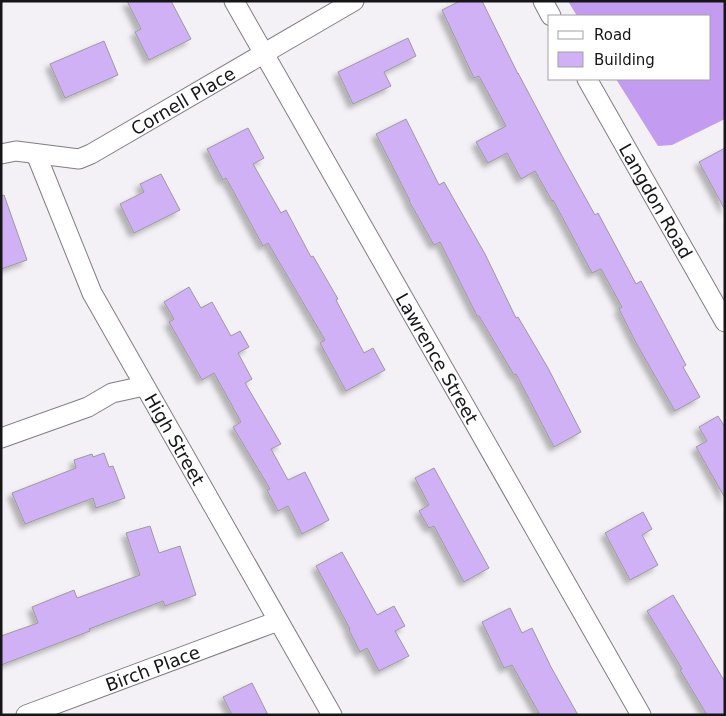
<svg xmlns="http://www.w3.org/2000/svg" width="726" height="716" font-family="'DejaVu Sans',sans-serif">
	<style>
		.forest { fill: #c39bf0 }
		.building { fill: #d0b1f6; stroke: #9b9a9e; filter: url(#shadow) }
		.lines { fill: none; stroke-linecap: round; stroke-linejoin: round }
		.minor-casing { stroke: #807e82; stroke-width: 21 }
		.minor { stroke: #fff; stroke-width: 19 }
		.labels { text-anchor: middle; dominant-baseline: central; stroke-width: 5; stroke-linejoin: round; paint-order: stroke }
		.street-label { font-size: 18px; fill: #161517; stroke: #fff }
	</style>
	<defs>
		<filter id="shadow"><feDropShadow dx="-4.5" dy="4.5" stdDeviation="2.5" flood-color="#0004"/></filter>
	</defs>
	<rect width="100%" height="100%" fill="#f3f1f5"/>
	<path class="forest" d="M 568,1 L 725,1 L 725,119 L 672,145 L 658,146 L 616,79 L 710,79 L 710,16 L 577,16 Z"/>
	<g class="building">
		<path d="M 127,1 L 171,1 L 191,39 L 149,60 L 135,32 L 141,29 Z"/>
		<path d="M 460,1 L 482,1 L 518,74 L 518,73 L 561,154 L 595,215 L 598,213 L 636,284 L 641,281 L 686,365 L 683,367 L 700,397 L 675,411 L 635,341 L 619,309 L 622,307 L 601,269 L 592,273 L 553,200 L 552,201 L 535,171 L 521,179 L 507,153 L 488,163 L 476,142 L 506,126 L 479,76 L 474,78 L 442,10 Z"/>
		<path d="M 408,38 L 416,56 L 384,72 L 391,86 L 353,104 L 338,72 Z"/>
		<path d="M 104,41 L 118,75 L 65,98 L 50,64 Z"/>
		<path d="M 406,119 L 439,185 L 444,182 L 485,254 L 516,318 L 518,317 L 548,368 L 581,432 L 554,447 L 516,374 L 514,375 L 479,316 L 477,316 L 440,242 L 434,245 L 409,201 L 410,201 L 376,134 Z"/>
		<path d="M 248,128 L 264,158 L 253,164 L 281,213 L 286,210 L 311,257 L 313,256 L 338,299 L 336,300 L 364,353 L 373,348 L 385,370 L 346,391 L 320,343 L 325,340 L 268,243 L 263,246 L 226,178 L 223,180 L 207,149 Z"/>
		<path d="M 725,148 L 725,210 L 699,162 Z"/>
		<path d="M 161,174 L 180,210 L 134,233 L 120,204 L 144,192 L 140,184 Z"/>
		<path d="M 4,195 L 27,260 L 1,269 L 1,196 Z"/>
		<path d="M 189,287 L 201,308 L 212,302 L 231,336 L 240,331 L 249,347 L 238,353 L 252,379 L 245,383 L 281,444 L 271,449 L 288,480 L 305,472 L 329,520 L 302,534 L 288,506 L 278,511 L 267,490 L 270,489 L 233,427 L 241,422 L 214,373 L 202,380 L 169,322 L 174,319 L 164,302 Z"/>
		<path d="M 718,416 L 725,427 L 725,498 L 696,447 L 707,441 L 699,427 Z"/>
		<path d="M 104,453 L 109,467 L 113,466 L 125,498 L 96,508 L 93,498 L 25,524 L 12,493 L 76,468 L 74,460 L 92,454 L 93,457 Z"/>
		<path d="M 434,468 L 489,568 L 464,582 L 434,526 L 429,528 L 419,511 L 429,505 L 415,478 Z"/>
		<path d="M 643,512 L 652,529 L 642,535 L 658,565 L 630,580 L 605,533 Z"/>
		<path d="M 150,526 L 159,553 L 180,546 L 196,595 L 165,606 L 163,601 L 89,629 L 90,631 L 1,665 L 1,636 L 38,623 L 32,607 L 74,590 L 77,598 L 140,575 L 126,533 Z"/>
		<path d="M 342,552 L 377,615 L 394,606 L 405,626 L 395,631 L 409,656 L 379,671 L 367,648 L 360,652 L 349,630 L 350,629 L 316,566 Z"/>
		<path d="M 673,595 L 725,682 L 725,715 L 707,715 L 680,670 L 682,669 L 647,611 Z"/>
		<path d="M 510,608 L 522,633 L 532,628 L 551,667 L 578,715 L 540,715 L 512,665 L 504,668 L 482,622 Z"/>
		<path d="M 252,683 L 268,715 L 232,715 L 223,697 Z"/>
	</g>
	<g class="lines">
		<defs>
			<g id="minor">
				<path id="s1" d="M 234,1 L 641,715"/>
				<path d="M 543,1 L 551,16"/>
				<path id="s2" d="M 587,79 L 725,322"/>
				<path id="s3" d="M 1,154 L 16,151 L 79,159 L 91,154 L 354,1"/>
				<path id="s4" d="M 36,154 L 92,293 L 332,715"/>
				<path d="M 1,438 L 88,407 L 112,393 L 144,386"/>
				<path id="s5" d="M 26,715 L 278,621"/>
			</g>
		</defs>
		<use href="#minor" class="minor-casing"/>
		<use href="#minor" class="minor"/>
	</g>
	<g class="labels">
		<g class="street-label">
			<text stroke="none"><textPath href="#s3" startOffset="198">Cornell Place</textPath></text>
			<text stroke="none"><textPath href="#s2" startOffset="140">Langdon Road</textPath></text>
			<text stroke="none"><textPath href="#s1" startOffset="411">Lawrence Street</textPath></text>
			<text stroke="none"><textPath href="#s4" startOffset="318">High Street</textPath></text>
			<text stroke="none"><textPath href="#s5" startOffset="135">Birch Place</textPath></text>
		</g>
	</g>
	<rect width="726" height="716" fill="none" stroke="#161517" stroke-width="5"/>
	<rect x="548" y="15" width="162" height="65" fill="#ffffff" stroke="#a2a1a2"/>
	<rect x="558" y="31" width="25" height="8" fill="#ffffff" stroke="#a2a1a2"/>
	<text x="594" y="40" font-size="15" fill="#161517">Road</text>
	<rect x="558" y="52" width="25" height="15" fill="#d0b1f6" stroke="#a2a1a2"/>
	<text x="594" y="65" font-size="15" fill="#161517">Building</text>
</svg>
